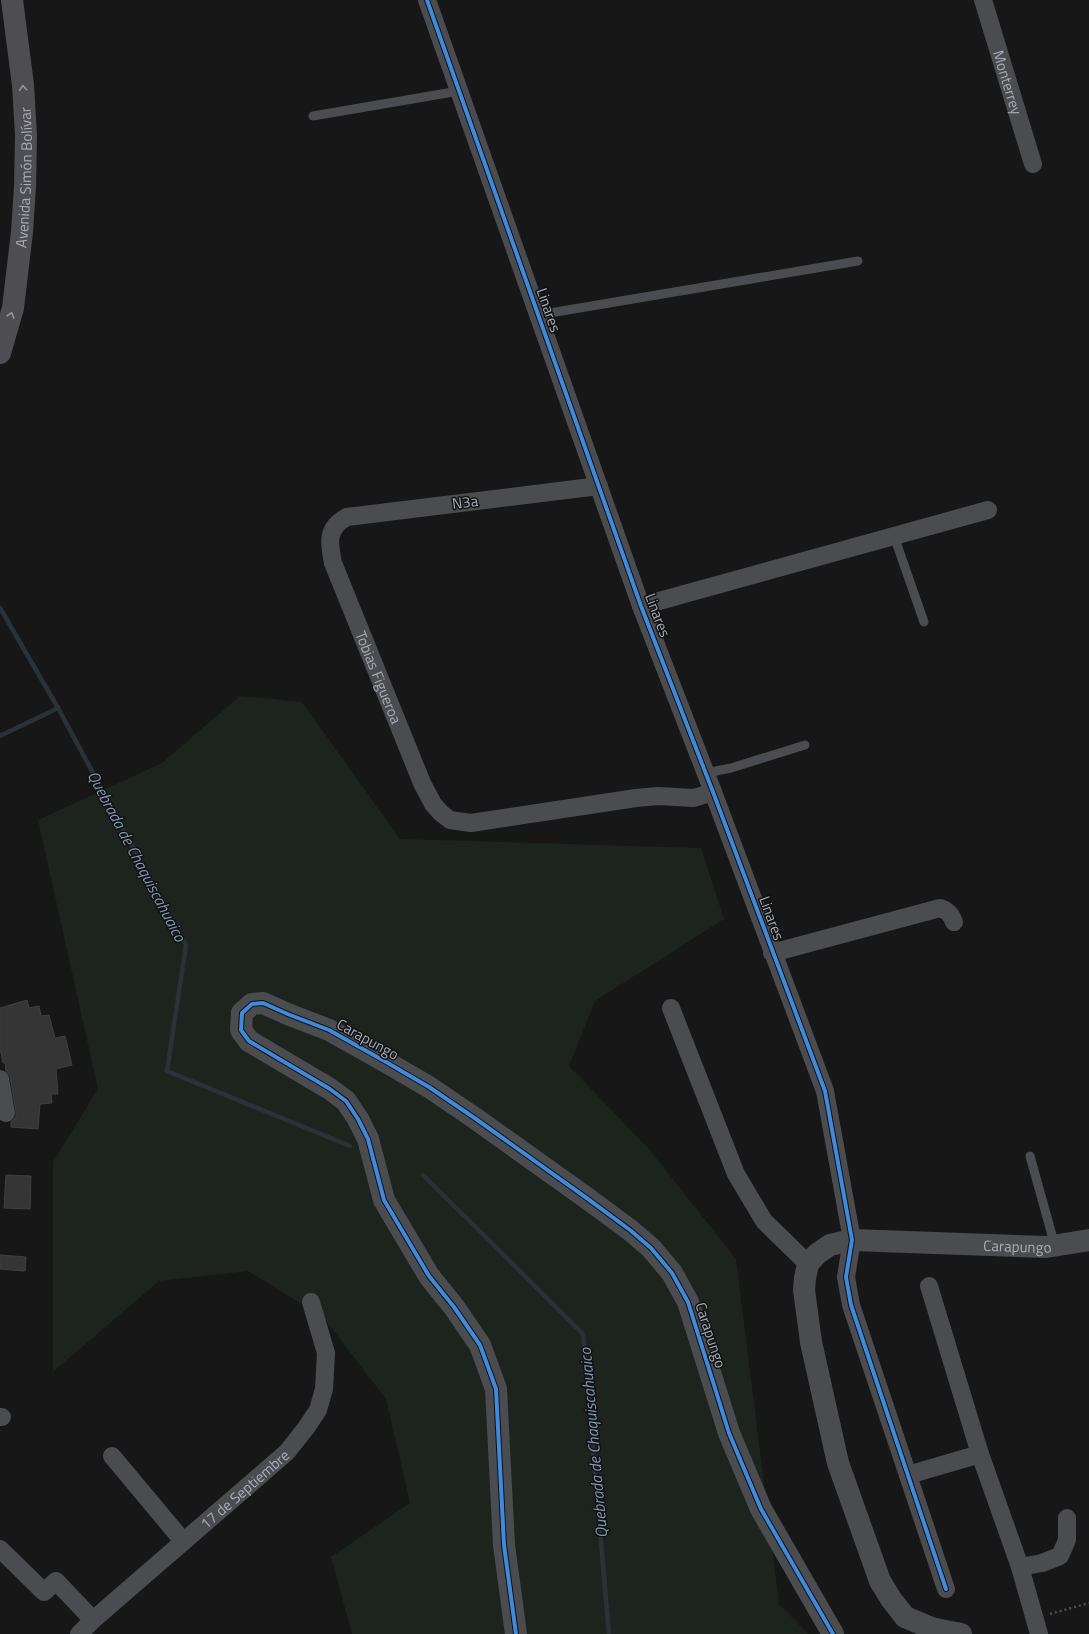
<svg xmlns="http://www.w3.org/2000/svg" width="1089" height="1634" font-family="'Titillium Web',sans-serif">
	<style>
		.green { fill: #1d241e }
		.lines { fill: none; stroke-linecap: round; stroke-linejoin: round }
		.stream { stroke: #2a3239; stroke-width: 4.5 }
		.building { fill: #353536; stroke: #3f4043 }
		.path { stroke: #4d4e52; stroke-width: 2.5; stroke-dasharray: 2 3; stroke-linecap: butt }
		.service { stroke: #4b4c50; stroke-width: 9 }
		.minor { stroke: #4b4c50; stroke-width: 18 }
		.tertiary { stroke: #4b4c50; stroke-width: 22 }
		.trunk { stroke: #4e4e52; stroke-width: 22 }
		.cycleway-casing { stroke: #111113; stroke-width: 6 }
		.cycleway { stroke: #408adc; stroke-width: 4 }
		.oneway { stroke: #92959e }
		.labels { text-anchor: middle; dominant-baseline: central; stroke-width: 3; stroke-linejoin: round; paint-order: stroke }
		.street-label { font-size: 15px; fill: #a8adb8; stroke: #111113 }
		.water-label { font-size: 16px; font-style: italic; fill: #7f9bb3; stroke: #111113 }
	</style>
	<rect width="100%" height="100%" fill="#171717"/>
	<path class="green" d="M 240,696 L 302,702 L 400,839 L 701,848 L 724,919 L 595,1001 L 569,1066 L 649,1149 L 736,1259 L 779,1604 L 808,1634 L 352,1634 L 331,1557 L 410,1503 L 386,1399 L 323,1317 L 248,1271 L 159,1281 L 53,1372 L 53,1162 L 98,1089 L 38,820 L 162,763 Z"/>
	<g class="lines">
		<g class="stream">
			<path d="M 0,608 L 58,708 L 186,945 L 167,1071 L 350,1146"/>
			<path d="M 0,736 L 58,708"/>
			<path d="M 423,1175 L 583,1334 L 609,1634"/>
		</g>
	</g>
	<g class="building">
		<path d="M 27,1000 L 29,1008 L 39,1006 L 41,1016 L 49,1015 L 55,1038 L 65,1036 L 72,1065 L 56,1069 L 58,1094 L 51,1094 L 52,1103 L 40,1104 L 38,1129 L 11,1127 L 11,1122 L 16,1117 L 16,1111 L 10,1077 L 6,1071 L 5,1063 L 3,1063 L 0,1048 L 0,1008 Z"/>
		<path d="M 6,1175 L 31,1176 L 30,1209 L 4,1208 Z"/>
		<path d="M 0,1255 L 26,1257 L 25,1271 L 0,1269 Z"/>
	</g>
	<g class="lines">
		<path class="path" d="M 1050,1614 L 1089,1603"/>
		<g class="service">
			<path d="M 313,116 L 459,91"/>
			<path d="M 538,315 L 858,261"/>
			<path d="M 894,536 L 924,622"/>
			<path d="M 706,773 L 731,768 L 805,745"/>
			<path d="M 1030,1156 L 1055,1246"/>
		</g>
		<g class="minor">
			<path d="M 427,0 L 641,606 L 713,792 L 825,1091 L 852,1240 L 846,1277 L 851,1305 L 946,1589"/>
			<path id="s1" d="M 983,0 L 1033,164"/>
			<path id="s2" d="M 599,486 L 347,517 C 326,528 329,543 333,563 L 422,783 L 433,804 L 441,813 L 450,820 L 471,823 L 636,798 L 658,796 L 694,798 L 713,792"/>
			<path d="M 641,606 L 988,510"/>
			<path d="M 772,953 L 940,908 C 948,911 951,914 954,922"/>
			<path d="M 671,1008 L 736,1174 L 764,1221 L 808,1264"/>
			<path d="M 0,1079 L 6,1113"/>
			<path d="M 929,1286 L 980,1454 L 1020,1567 L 1039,1634"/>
			<path d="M 0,1417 L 2,1417"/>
			<path d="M 112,1456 L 183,1541"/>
			<path d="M 908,1475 L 980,1454"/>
			<path d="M 0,1549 L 44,1592 L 56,1581 L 93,1620"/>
			<path d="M 1020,1567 L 1042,1563 L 1060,1556 L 1067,1540 L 1067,1518"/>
			<path id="s3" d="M 79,1634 L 93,1620 L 287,1452 L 306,1428 L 318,1410 L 324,1389 L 326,1353 L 311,1302"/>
		</g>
		<g class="tertiary">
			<path d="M 516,1634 L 504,1545 L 496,1389 L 480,1345 L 454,1307 L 429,1276 L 384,1200 L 368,1139 L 358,1119 L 346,1101 L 330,1089 L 249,1041 L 241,1030 L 242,1013 L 252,1004 L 263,1003 L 290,1015 L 329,1030 L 386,1062 L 429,1087 L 476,1119 L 588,1199 L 630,1230 L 651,1248 L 672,1273 L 688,1302 L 729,1433 L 761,1509 L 833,1634"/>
			<path id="s4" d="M 961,1634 L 931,1628 L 905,1617 L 891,1599 L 880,1581 L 838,1463 L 811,1342 L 804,1290 L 805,1278 L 808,1264 L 817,1254 L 830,1245 L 852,1240 L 1046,1247 L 1089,1240"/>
		</g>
		<path class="trunk" id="s5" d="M 0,353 L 13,308 L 22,232 L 25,187 L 26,135 L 23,85 L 12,0"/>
		<defs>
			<g id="cycleway">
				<path d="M 427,0 L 641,606 L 713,792 L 825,1091 L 852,1240 L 846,1277 L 851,1305 L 946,1589"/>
				<path d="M 516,1634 L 504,1545 L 496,1389 L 480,1345 L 454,1307 L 429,1276 L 384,1200 L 368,1139 L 358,1119 L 346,1101 L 330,1089 L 249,1041 L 241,1030 L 242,1013 L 252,1004 L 263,1003 L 290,1015 L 329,1030 L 386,1062 L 429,1087 L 476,1119 L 588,1199 L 630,1230 L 651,1248 L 672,1273 L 688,1302 L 729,1433 L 761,1509 L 833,1634"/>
			</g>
		</defs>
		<use href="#cycleway" class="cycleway-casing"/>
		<use href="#cycleway" class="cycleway"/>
	</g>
	<defs><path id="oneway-chevron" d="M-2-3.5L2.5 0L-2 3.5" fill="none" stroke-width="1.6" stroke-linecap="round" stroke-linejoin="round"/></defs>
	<g class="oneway">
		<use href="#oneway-chevron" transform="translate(23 88) rotate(-94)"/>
		<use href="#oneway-chevron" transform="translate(11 315) rotate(-74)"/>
	</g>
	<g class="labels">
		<g class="street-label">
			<text stroke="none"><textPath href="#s1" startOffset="86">Monterrey</textPath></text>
			<text stroke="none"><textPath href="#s5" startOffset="178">Avenida Simón Bolívar</textPath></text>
			<text transform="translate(549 310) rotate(71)">Linares</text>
			<text transform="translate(465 502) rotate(-7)">N3a</text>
			<text transform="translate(658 615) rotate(69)">Linares</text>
			<text stroke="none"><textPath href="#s2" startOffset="430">Tobias Figueroa</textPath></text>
			<text transform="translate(772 918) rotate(70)">Linares</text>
			<text transform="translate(368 1039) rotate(29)">Carapungo</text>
			<text stroke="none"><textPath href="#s4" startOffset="648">Carapungo</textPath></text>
			<text transform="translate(711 1335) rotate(72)">Carapungo</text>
			<text stroke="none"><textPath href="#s3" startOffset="220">17 de Septiembre</textPath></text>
		</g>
		<g class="water-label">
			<text transform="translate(137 856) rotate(62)">Quebrada de Chaquiscahuaico</text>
			<text transform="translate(593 1443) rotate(-95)">Quebrada de Chaquiscahuaico</text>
		</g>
	</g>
</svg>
